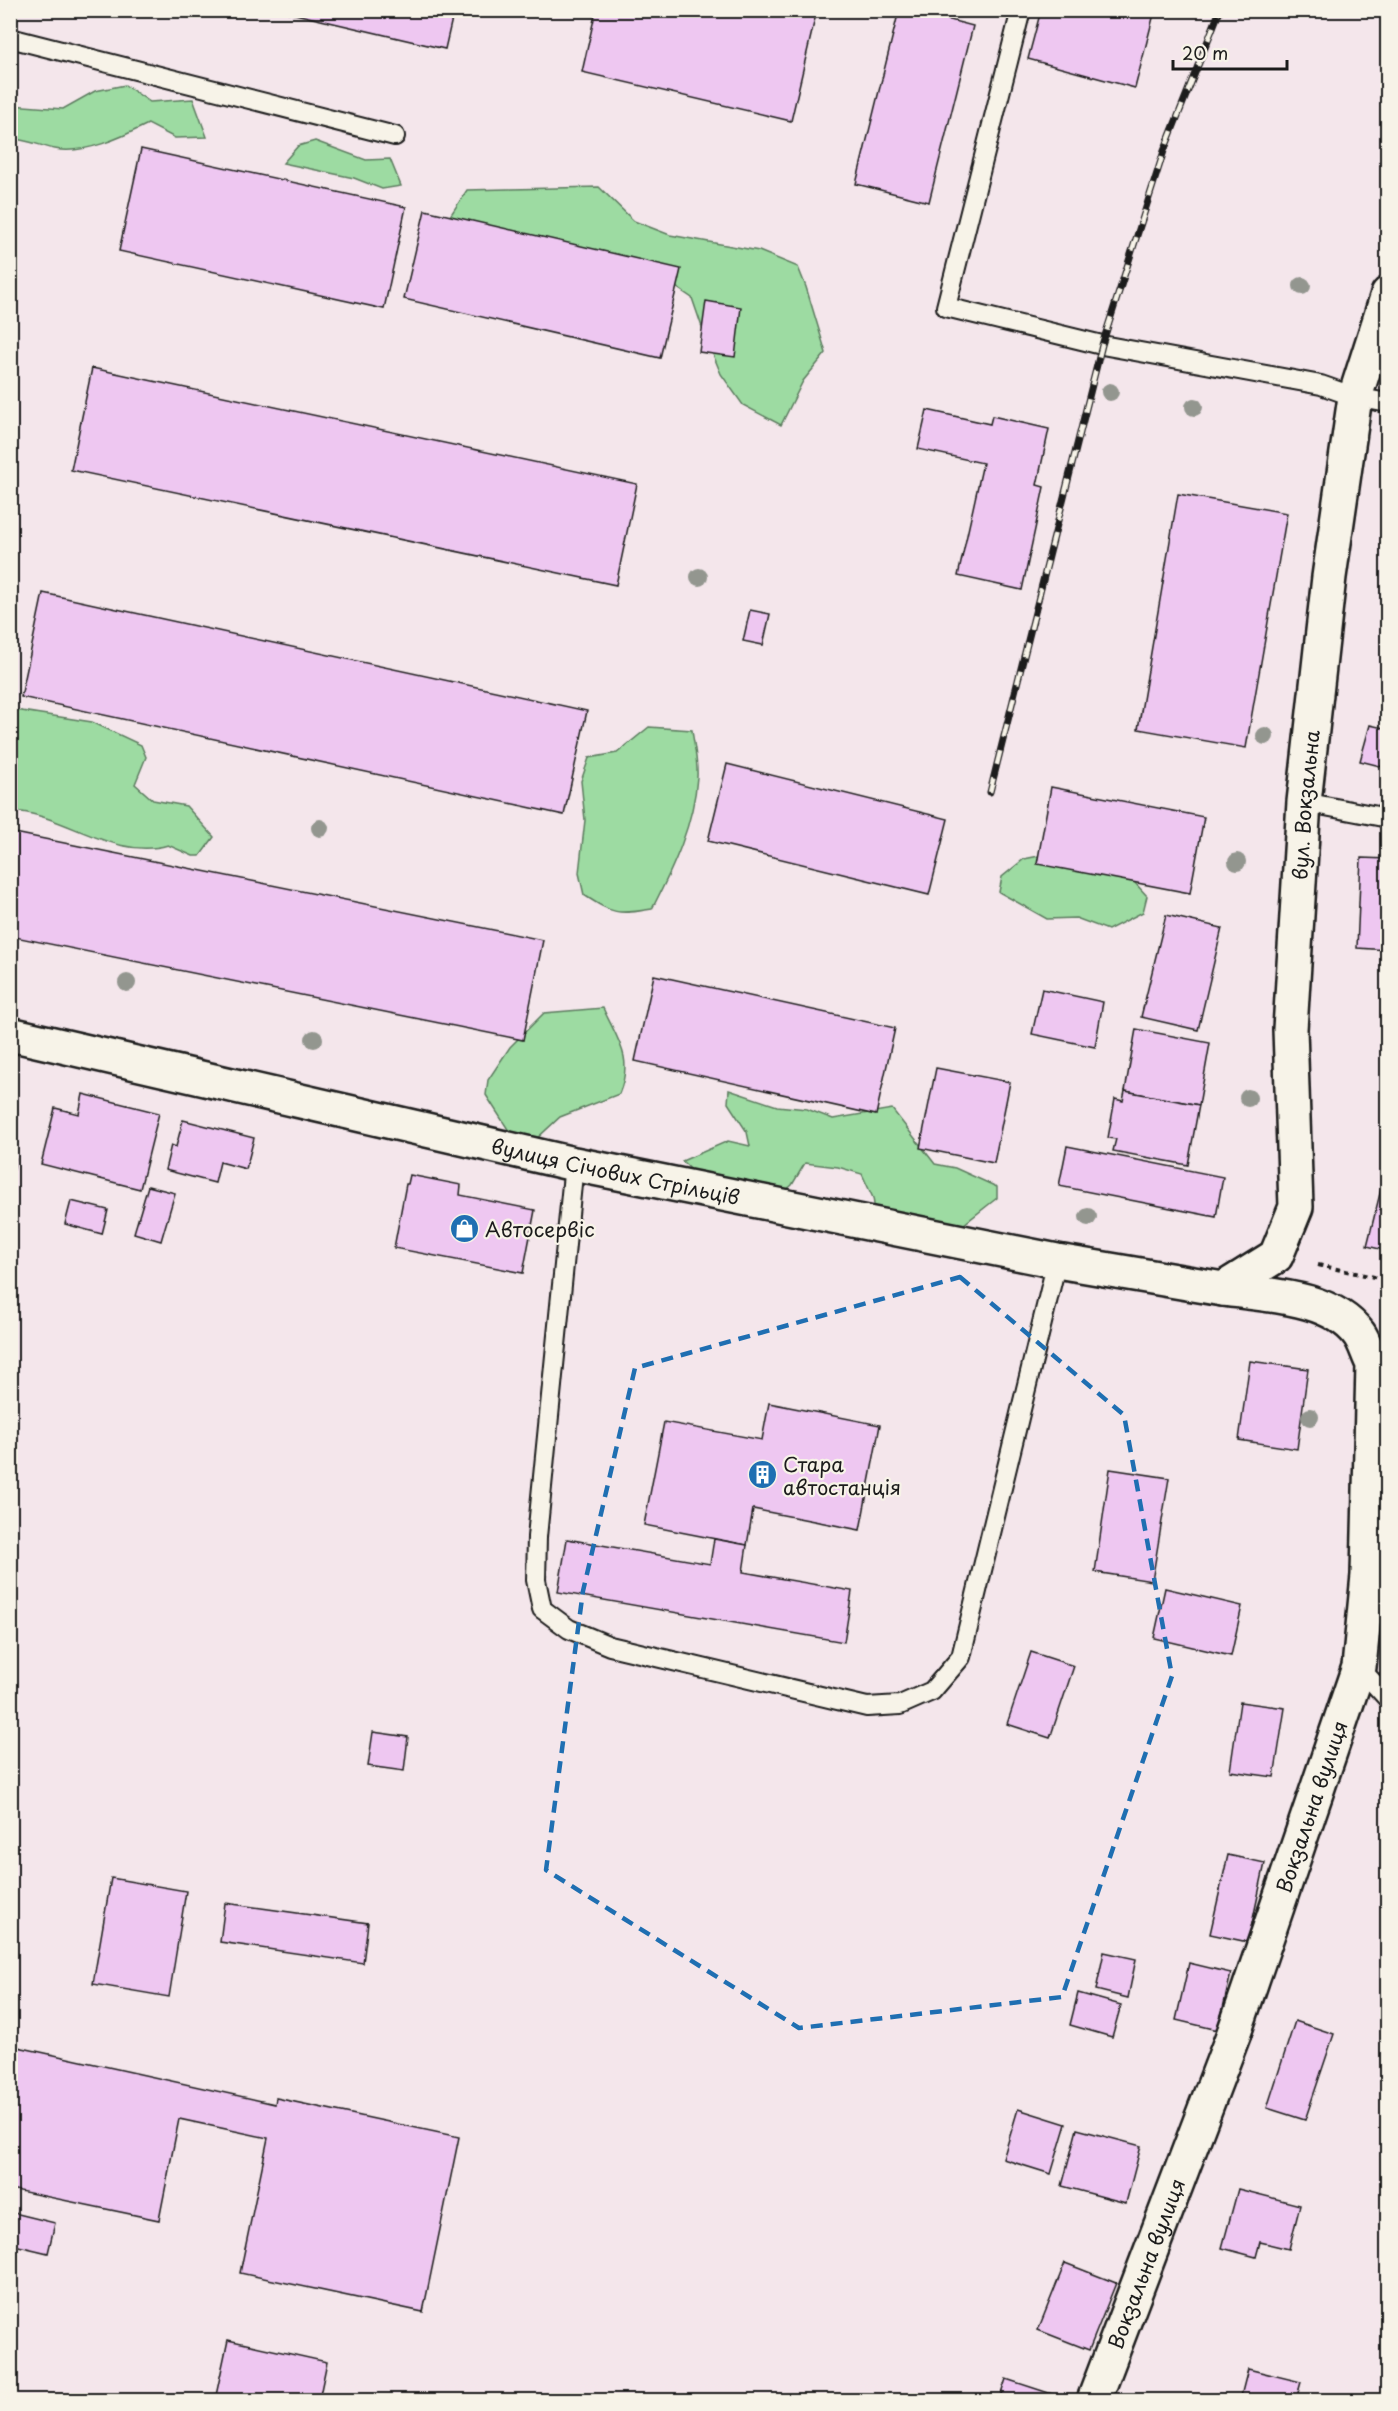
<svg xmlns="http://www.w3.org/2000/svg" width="1398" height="2411" font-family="'Playpen Sans',sans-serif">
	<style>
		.green { fill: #9ddba2; stroke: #5c7c5f; stroke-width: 1.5 }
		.building { fill: #eec7f1; stroke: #1c1c1c; stroke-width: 1.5 }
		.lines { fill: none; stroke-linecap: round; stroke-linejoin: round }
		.service-casing { stroke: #1c1c1c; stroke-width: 22 }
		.minor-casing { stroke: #1c1c1c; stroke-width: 38 }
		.tertiary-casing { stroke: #1c1c1c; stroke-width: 38 }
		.path { stroke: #1c1c1c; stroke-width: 4; stroke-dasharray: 4.5 4.5; stroke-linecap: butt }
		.service { stroke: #f7f3e8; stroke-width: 18 }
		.minor { stroke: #f7f3e8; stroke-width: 33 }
		.tertiary { stroke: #f7f3e8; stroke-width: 33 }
		.rail-casing { stroke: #1c1c1c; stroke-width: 7 }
		.rail { stroke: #f7f3e8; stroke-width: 4.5; stroke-dasharray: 14; stroke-linecap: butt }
		.tree { fill: #93968f }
		.marked { fill: none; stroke: #1f6fb2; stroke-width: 4.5; stroke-dasharray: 12 8; stroke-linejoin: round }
		.labels { text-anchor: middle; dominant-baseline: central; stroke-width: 4.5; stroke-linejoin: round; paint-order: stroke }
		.street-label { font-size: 20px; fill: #1c1c1c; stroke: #f7f3e8 }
		.poi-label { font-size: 20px; fill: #1c1c1c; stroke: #f7f3e8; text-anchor: start }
	</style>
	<rect width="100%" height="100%" fill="#f4e6eb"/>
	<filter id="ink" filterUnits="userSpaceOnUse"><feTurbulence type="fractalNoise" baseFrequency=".0167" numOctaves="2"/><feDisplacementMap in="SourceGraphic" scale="12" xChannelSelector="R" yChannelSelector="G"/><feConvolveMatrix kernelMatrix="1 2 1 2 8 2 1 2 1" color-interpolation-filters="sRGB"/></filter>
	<g filter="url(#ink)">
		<g class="green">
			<path d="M 125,85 L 150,102 L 193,99 L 207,137 L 175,138 L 148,124 C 122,137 84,155 55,149 C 40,146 27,139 11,139 L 11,105 L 63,109 L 95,91 Z"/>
			<path d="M 315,141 L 366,160 L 390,159 L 401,186 L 382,189 L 354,178 L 283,163 L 298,146 Z"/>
			<path d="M 599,187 L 634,221 L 670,235 L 759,251 L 798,267 L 806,287 L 826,353 L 803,381 L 781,425 L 743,405 L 721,374 L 703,330 L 692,298 L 655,273 L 450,216 L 467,190 Z"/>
			<path d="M 15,710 L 92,722 L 141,745 L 146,757 L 135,784 L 153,800 L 186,806 L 214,837 L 200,856 L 193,856 L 168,845 C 114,861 64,813 11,811 L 10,711 Z"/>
			<path d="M 649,727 L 692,730 C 694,745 698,762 697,777 C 694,824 673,868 652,909 C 617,915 613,914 584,895 L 579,873 L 585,820 L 581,781 L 589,758 L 617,753 Z"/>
			<path d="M 1054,853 L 1125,872 L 1147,896 L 1143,912 L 1108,930 L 1076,918 L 1047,919 L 999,892 L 1002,877 L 1024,859 Z"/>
			<path d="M 603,1008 C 618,1041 634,1058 619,1094 L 560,1117 L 533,1142 L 509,1131 L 486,1095 L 488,1080 L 510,1047 L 544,1013 Z"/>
			<path d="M 729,1090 L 777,1106 L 807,1109 L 833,1119 L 892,1109 L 935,1164 L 955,1168 L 997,1187 L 997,1198 L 964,1224 L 941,1234 L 876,1217 L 873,1198 L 862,1174 L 838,1167 L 805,1163 L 792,1185 L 780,1195 L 703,1181 L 682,1161 L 728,1141 L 750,1146 L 747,1132 L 728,1103 Z"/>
		</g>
		<g class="building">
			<path d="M 278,10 L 454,10 L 445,49 Z"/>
			<path d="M 596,10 L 803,10 L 816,14 L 791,121 L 582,72 Z"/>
			<path d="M 899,10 L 912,10 L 973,26 L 929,202 L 856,184 Z"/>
			<path d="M 1041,10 L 1155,10 L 1135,88 L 1028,59 Z"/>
			<path d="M 141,149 L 406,207 L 384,309 L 119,251 Z"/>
			<path d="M 425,210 L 681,269 L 660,358 L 404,299 Z"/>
			<path d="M 706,301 L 741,307 L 735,357 L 699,352 Z"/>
			<path d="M 92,368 L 637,484 L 616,585 L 71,470 Z"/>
			<path d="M 927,410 L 990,424 L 992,416 L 1049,429 L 1037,485 L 1044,487 L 1022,590 L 958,576 L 983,463 L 918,449 Z"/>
			<path d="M 1178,494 L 1287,513 L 1246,748 L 1138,729 Z"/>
			<path d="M 43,593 L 587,711 L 564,815 L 21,697 Z"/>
			<path d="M 750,610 L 770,614 L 763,645 L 743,641 Z"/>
			<path d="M 1370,725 L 1388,729 L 1388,768 L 1360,761 Z"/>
			<path d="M 727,764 L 948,819 L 929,895 L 708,841 Z"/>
			<path d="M 1051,787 L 1204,817 L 1190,893 L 1037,864 Z"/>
			<path d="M 10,832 L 543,940 L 523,1040 L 10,936 Z"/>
			<path d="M 1361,858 L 1388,859 L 1388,950 L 1357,948 Z"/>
			<path d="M 1166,915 L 1222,928 L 1198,1030 L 1141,1017 Z"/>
			<path d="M 654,975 L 895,1028 L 876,1115 L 635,1061 Z"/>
			<path d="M 1042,989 L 1103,1002 L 1095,1047 L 1032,1034 Z"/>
			<path d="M 1136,1029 L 1210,1043 L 1199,1105 L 1125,1091 Z"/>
			<path d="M 936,1068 L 1010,1082 L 994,1163 L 920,1148 Z"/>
			<path d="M 1125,1091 L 1199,1105 L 1188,1165 L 1113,1151 L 1116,1139 L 1108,1138 L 1115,1099 L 1123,1101 Z"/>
			<path d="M 83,1094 L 159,1113 L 140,1189 L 41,1164 L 55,1108 L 79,1114 Z"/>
			<path d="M 183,1120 L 254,1138 L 246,1169 L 220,1162 L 215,1183 L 165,1170 L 171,1145 L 176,1147 Z"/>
			<path d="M 1067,1146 L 1223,1177 L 1216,1217 L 1059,1186 Z"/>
			<path d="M 10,1157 L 15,1158 L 10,1196 Z"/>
			<path d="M 1385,1173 L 1388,1173 L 1388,1251 L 1367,1246 Z"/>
			<path d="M 410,1175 L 461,1185 L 460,1195 L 535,1210 L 523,1273 L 394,1248 L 406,1184 L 408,1184 Z"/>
			<path d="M 148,1186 L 175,1193 L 161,1241 L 134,1233 Z"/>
			<path d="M 71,1201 L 108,1210 L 102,1234 L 65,1224 Z"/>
			<path d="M 1250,1361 L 1308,1369 L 1297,1449 L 1239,1440 Z"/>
			<path d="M 769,1403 L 880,1425 L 860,1530 L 753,1509 L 747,1545 L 644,1525 L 664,1422 L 762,1440 Z"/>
			<path d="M 1110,1469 L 1169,1478 L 1152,1581 L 1095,1572 Z"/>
			<path d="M 567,1539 L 710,1564 L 714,1539 L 747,1545 L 743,1572 L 852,1591 L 844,1642 L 558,1592 Z"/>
			<path d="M 1165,1588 L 1242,1606 L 1231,1656 L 1154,1638 Z"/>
			<path d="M 1031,1652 L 1074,1666 L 1050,1738 L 1007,1724 Z"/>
			<path d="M 1240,1702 L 1285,1708 L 1274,1777 L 1230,1771 Z"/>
			<path d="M 373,1732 L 408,1737 L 404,1771 L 368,1766 Z"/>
			<path d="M 1228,1855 L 1265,1863 L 1248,1942 L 1210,1934 Z"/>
			<path d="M 111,1878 L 186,1891 L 169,1997 L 93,1984 Z"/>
			<path d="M 225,1903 L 368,1923 L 363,1963 L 220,1942 Z"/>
			<path d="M 1104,1952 L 1136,1959 L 1128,1998 L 1096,1990 Z"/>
			<path d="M 1189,1963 L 1231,1973 L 1218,2030 L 1176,2020 Z"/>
			<path d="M 1078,1993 L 1121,2005 L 1112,2037 L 1070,2025 Z"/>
			<path d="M 1295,2021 L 1334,2034 L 1305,2120 L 1267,2108 Z"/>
			<path d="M 18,2047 L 275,2104 L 276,2098 L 459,2137 L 423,2312 L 240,2273 L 268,2138 L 179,2119 L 159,2220 L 10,2189 L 10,2082 Z"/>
			<path d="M 1018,2109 L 1066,2124 L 1051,2174 L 1003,2159 Z"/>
			<path d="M 1077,2129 L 1141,2146 L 1126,2203 L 1062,2186 Z"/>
			<path d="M 1238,2189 L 1300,2205 L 1289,2249 L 1260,2242 L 1256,2257 L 1222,2248 Z"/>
			<path d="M 10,2212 L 55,2223 L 48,2253 L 10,2244 Z"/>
			<path d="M 1065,2263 L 1116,2283 L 1089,2350 L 1038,2330 Z"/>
			<path d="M 228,2340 L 327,2362 L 319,2400 L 215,2400 Z"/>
			<path d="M 1248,2369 L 1301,2382 L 1296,2400 L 1240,2400 Z"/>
			<path d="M 1006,2379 L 1061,2397 L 1059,2400 L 999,2400 Z"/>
		</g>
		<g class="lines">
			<defs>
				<g id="service">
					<path d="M 1021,10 L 946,307 L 1102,345 L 1321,385 L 1355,397 L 1388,403"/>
					<path d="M 10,38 L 395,136"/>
					<path d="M 1304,802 L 1388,818"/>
					<path d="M 574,1164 L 537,1537 L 536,1580 L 542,1609 L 569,1629 L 610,1646 L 867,1707 L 900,1705 L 932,1691 L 961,1657 L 1057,1261"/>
					<path d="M 1359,1667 L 1388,1699"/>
				</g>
				<g id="minor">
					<path id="s1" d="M 1094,2400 L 1234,2033 L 1359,1667 L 1368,1575 L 1373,1364 C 1368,1355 1365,1342 1359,1334 C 1331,1296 1266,1295 1223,1289"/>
				</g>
				<g id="tertiary">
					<path id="s2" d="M 10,1034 L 574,1164 L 1057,1261 L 1223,1289 L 1276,1256 L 1296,1207 L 1290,1029 L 1304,802 L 1329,577 L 1355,397 L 1388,294"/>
				</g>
			</defs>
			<use href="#service" class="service-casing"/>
			<use href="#minor" class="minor-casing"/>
			<use href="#tertiary" class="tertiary-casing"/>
			<path class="path" d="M 1318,1265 L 1388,1280"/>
			<use href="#service" class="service"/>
			<use href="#minor" class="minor"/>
			<use href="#tertiary" class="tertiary"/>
			<defs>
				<path id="rail" d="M 990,792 L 1102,345 L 1164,151 L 1220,10"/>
			</defs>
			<use href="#rail" class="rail-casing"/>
			<use href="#rail" class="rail"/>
		</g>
		<g class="tree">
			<circle cx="1302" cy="286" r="9"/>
			<circle cx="1110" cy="392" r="9"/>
			<circle cx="1194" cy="407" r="9"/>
			<circle cx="699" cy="577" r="9"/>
			<circle cx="1265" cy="736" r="9"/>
			<circle cx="320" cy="828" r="9"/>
			<circle cx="1237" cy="862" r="9"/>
			<circle cx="127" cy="983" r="9"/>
			<circle cx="314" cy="1039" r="9"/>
			<circle cx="1248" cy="1098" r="9"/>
			<circle cx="1088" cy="1217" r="9"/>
			<circle cx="1310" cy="1417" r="9"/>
		</g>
	</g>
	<path class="marked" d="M 960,1277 L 1124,1415 L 1172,1676 L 1062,1997 L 799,2028 L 546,1870 L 583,1591 L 635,1368 Z"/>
	<defs>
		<symbol id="shop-disc" viewBox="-11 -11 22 22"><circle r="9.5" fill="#1f6fb2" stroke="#f7f3e8"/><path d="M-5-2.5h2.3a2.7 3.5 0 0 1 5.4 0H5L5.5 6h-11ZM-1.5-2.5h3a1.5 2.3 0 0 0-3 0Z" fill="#fff"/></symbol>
		<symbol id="building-disc" viewBox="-11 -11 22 22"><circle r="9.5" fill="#1f6fb2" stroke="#f7f3e8"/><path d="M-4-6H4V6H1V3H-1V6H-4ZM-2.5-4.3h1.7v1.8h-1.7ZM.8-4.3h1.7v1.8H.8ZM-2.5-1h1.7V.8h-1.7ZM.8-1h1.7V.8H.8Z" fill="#fff"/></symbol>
	</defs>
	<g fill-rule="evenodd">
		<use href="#shop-disc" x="448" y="1212" width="33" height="33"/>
		<use href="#building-disc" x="746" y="1458" width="33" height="33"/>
	</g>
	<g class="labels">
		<g class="street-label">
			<text stroke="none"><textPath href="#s2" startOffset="1758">вул. Вокзальна</textPath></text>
			<text stroke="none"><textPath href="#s2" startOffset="621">вулиця Січових Стрільців</textPath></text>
			<text stroke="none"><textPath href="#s1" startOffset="632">Вокзальна вулиця</textPath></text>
			<text stroke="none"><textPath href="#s1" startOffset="146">Вокзальна вулиця</textPath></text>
		</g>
		<g class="poi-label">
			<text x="485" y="1229">Автосервіс</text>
			<text x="783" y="1464">Стара<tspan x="783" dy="23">автостанція</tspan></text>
		</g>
	</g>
	<rect width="1398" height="2411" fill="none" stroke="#f7f3e8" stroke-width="36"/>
	<rect x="18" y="18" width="1362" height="2375" fill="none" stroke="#1c1c1c" stroke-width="2" filter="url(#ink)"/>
	<path d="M1173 60v9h114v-9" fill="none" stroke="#1c1c1c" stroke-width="3"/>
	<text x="1182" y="60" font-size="18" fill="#1c1c1c" stroke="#f7f3e8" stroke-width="4.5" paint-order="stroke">20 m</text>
</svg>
